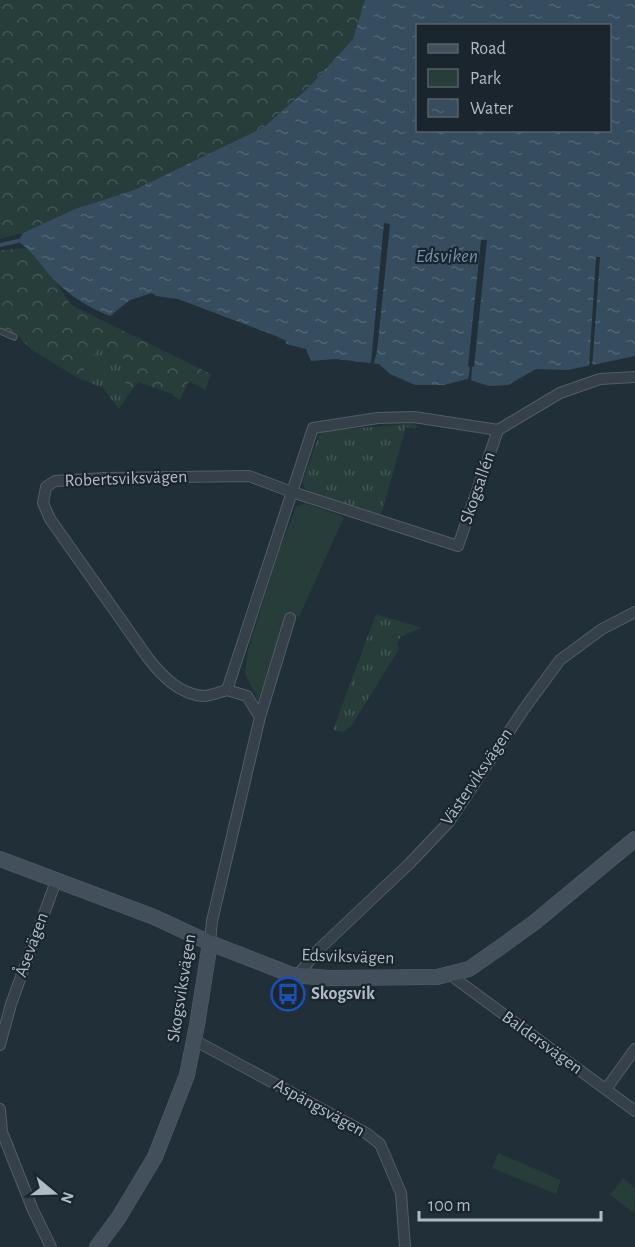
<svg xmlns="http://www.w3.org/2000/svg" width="635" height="1247" font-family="'Alegreya Sans',sans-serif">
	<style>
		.grass { fill: url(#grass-tufts) }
		.forest { fill: url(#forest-crowns) }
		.park { fill: #263d3a }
		.water { fill: url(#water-ripples); fill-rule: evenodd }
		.pier { fill: #212f38 }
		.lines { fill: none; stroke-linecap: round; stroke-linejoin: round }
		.stream { stroke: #354d5f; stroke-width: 4 }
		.lane-casing { stroke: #525e66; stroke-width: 7 }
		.street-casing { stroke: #525e66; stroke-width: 12 }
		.secondary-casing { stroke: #525e66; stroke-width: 16 }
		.lane { stroke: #354048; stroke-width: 5 }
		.street { stroke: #354048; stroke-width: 10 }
		.secondary { stroke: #43505b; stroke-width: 15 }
		.labels { text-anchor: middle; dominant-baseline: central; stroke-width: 4.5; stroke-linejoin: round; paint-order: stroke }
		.street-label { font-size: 18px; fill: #afbbc5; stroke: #1a252d }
		.poi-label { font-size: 18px; font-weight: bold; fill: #afbbc5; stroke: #1a252d; text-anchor: start }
		.water-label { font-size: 20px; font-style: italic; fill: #7092a8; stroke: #1a252d }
	</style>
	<defs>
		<pattern id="grass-tufts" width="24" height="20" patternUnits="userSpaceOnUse" patternTransform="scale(1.5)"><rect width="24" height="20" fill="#263d3a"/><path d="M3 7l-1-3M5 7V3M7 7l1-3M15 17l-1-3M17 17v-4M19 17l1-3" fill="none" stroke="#435755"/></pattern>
		<pattern id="forest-crowns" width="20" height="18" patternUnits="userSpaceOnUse" patternTransform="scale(1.5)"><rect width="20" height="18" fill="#263d3a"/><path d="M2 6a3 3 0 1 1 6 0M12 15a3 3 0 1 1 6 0" fill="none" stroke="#435755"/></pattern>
		<pattern id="water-ripples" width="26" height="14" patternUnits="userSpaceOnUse" patternTransform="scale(1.5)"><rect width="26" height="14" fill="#354d5f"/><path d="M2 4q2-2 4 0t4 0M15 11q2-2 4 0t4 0" fill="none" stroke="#506574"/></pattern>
	</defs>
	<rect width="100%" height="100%" fill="#212f38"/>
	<g class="grass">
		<path d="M 99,345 L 129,362 L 124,391 L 127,397 L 119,409 L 103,388 L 78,378 Z"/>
		<path d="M 408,424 L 417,425 L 416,429 L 406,427 L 381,515 L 313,495 L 304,488 L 303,481 L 319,435 L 325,431 Z"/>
		<path d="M 376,614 L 422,628 L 401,636 L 397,644 L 399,649 L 352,725 L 344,732 L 333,730 Z"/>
	</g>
	<g class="forest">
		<path d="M 0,0 L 365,0 L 353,39 L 309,87 L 264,127 L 134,190 L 75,209 L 23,233 L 0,239 Z"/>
		<path d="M 27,248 L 55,281 L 71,305 L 211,374 L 205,390 L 189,381 L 180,400 L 172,394 L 138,382 L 127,397 L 124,391 L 129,362 L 100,346 L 78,378 L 32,350 L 19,337 L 0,328 L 0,250 Z"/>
	</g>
	<g class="park">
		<path d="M 305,503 L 344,517 L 299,617 L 287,615 L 258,700 L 245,674 L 248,650 L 280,548 L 296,507 Z"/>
		<path d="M 498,1153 L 561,1180 L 556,1194 L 492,1168 Z"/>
		<path d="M 623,1178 L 635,1188 L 634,1213 L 610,1195 Z"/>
	</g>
	<path class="water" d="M 365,0 L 635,0 L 635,356 L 568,370 L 536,369 L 508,385 L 489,386 L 467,379 L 444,385 L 415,385 L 390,374 L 379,364 L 335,359 L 311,361 L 306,349 L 286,344 L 286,341 L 276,336 L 178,299 L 156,296 L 152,293 L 130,300 L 110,316 C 89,308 70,296 54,280 C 42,267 33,252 18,241 L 23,233 L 75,209 L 134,190 L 264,127 L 309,87 L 353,39 ZM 418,26 L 610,26 L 610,130 L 418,130 Z"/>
	<g class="pier">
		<path d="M 384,223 L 390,224 L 377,351 L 374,363 L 371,363 Z"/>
		<path d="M 481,240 L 487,240 L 474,367 L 472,367 L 471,381 L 468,381 L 470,367 L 468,366 Z"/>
		<path d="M 596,257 L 600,257 L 592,368 L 589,368 Z"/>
	</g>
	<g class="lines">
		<path class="stream" d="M 0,245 L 18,241"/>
		<defs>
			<path id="lane" d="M 0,331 L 14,337"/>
			<g id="street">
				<path d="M 227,690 C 220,692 210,696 203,696 C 179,694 162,676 148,658 L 50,519 L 43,503 L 46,487 L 55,481 L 105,478 L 249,476 L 292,492 L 458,546 L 498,430"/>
				<path d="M 227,690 L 313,428 L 378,418 L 414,417 L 498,430 L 560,393 L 600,379 L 635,377"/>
				<path d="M 260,717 L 290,618"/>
				<path d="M 210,943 L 212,921 L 260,717 L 247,696 L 227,690"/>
				<path d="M 449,974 L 635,1111"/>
				<path d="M 298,975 L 317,951 L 409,864 L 449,822 L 524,709 L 560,660 L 602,629 L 635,612"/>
				<path d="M 194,1040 L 366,1133 L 380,1144 L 401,1193 L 405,1247"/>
				<path d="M 0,1045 L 11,1004 L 56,881"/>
				<path d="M 606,1089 L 635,1049"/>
				<path d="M 0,1109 L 2,1132 L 33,1210 L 51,1247"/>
			</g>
			<g id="secondary">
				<path d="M 0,859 L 154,917 L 210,943 L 292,975 L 329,978 L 437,977 L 469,969 L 502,946 L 535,922 L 635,839"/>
				<path d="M 97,1247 L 119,1217 L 155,1157 L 187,1075 L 197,1025 L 210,943"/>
			</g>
		</defs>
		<use href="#lane" class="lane-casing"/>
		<use href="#street" class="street-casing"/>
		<use href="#secondary" class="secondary-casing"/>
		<use href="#lane" class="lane"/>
		<use href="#street" class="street"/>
		<use href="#secondary" class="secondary"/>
	</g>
	<defs>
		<symbol id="bus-ring" viewBox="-11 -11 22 22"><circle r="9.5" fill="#1a252d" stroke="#1a4fb4" stroke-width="1.5"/><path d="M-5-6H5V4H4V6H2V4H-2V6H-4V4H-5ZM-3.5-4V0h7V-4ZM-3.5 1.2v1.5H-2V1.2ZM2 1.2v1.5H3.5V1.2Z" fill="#1a4fb4"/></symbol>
	</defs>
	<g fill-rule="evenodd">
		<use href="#bus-ring" x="269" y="975" width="38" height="38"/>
	</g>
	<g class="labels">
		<g class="street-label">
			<text transform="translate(126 479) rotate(-2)">Robertsviksvägen</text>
			<text transform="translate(478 488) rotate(-71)">Skogsallén</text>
			<text transform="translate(477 777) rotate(-56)">Västerviksvägen</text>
			<text transform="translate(32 945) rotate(-70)">Åsevägen</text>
			<text transform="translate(348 957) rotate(2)">Edsviksvägen</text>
			<text transform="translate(182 988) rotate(-81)">Skogsviksvägen</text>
			<text transform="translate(542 1043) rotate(36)">Baldersvägen</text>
			<text transform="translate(319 1108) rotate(29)">Aspängsvägen</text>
		</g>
		<g class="poi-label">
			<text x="311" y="994">Skogsvik</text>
		</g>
		<g class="water-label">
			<text x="447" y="256">Edsviken</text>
		</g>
	</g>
	<rect x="416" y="24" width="195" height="108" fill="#1a252d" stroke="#56616a" stroke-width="1.5"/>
	<rect x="428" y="44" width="30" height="9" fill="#43505b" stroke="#56616a" stroke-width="1.5"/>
	<text x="470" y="54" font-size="18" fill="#afbbc5">Road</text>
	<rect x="428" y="69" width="30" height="18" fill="#263d3a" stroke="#56616a" stroke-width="1.5"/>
	<text x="470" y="84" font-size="18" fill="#afbbc5">Park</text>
	<rect x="428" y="99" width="30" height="18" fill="url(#water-ripples)" stroke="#56616a" stroke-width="1.5"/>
	<text x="470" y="114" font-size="18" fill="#afbbc5">Water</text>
	<g transform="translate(54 1193) rotate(109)" stroke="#1a252d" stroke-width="4.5" paint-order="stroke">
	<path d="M0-4.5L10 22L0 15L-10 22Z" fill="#afbbc5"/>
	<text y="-9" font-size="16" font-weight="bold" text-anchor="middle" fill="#afbbc5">N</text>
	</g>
	<path d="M419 1211v9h182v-9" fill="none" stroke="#afbbc5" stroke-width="3"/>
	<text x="428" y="1211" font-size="18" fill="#afbbc5" stroke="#1a252d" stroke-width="4.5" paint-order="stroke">100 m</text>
</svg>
